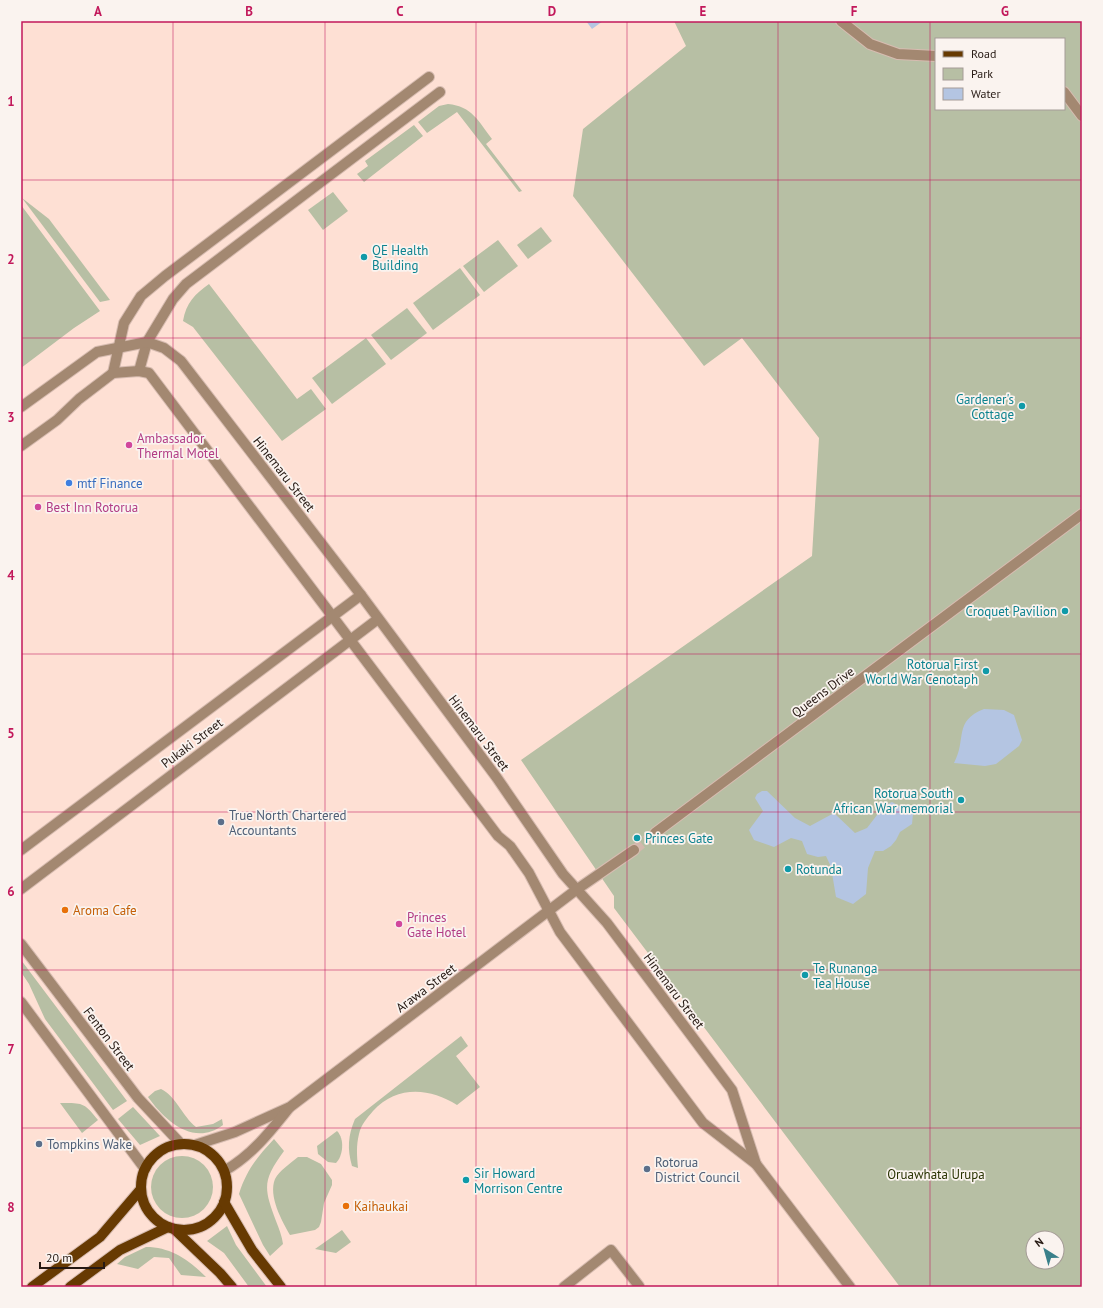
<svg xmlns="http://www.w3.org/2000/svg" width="1103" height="1308" font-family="'PT Sans',sans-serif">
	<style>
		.green { fill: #b7bfa4; fill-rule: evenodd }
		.water { fill: #b4c5e2 }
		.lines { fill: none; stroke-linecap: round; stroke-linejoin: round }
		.minor-tunnel { stroke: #d3b8ad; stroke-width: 10; stroke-dasharray: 10 5; stroke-linecap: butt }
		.minor-casing { stroke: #d7bcb1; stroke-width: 12 }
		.major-casing { stroke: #d7bcb1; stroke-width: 12 }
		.minor { stroke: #a38871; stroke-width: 10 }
		.major { stroke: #673a02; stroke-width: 10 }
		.grid { fill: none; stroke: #c2185b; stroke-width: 1; stroke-opacity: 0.55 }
		.culture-dot { fill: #0f9aa8; stroke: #faf3ef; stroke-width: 1.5 }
		.hotel-dot { fill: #d1479c; stroke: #faf3ef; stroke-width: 1.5 }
		.shop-dot { fill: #3f7fe0; stroke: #faf3ef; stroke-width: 1.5 }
		.service-dot { fill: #5c6f8a; stroke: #faf3ef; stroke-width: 1.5 }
		.food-dot { fill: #e8710a; stroke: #faf3ef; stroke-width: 1.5 }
		.labels { text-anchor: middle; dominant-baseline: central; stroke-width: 3.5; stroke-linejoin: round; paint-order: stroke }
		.culture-label { font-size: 13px; fill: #0d838f; stroke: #faf3ef; text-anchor: start }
		.hotel-label { font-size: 13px; fill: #b23c85; stroke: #faf3ef; text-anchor: start }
		.street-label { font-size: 13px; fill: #261913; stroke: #faf3ef }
		.shop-label { font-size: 13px; fill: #366cbe; stroke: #faf3ef; text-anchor: start }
		.service-label { font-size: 13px; fill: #4e5e75; stroke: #faf3ef; text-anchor: start }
		.food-label { font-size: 13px; fill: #c56008; stroke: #faf3ef; text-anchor: start }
		.park-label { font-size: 13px; fill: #283200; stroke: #faf3ef }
		.neatline { fill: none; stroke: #c2185b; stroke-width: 1.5 }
		.grid-label { font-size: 13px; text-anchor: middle; font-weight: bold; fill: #c2185b }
	</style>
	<rect width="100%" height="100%" fill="#fee0d4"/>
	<g class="green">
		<path d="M 674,21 L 1082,21 L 1082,1287 L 900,1287 L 614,908 L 614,896 L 521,760 L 812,556 L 819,438 L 742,338 L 704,366 L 573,196 L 583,129 L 686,46 ZM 936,39 L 1064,39 L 1064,109 L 936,109 ZM 1033,1238 L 1057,1238 L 1057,1262 L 1033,1262 Z"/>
		<path d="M 448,104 C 472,106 479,122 492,139 L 486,144 L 522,191 L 519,192 L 457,112 L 427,133 L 418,122 L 439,106 Z"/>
		<path d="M 414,125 L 423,136 L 364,182 L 357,174 L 368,166 L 365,161 Z"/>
		<path d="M 333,192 L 348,211 L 323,230 L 308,210 Z"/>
		<path d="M 22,198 L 49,219 L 110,300 L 100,302 Z"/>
		<path d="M 21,205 L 100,311 L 74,328 L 21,368 Z"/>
		<path d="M 541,227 L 552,241 L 528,259 L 517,245 Z"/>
		<path d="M 498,240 L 518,266 L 484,292 L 463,266 Z"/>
		<path d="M 460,268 L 480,295 L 433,330 L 413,303 Z"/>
		<path d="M 209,284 L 297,399 L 311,389 L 326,409 L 282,441 L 193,327 L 183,321 C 186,303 195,294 209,284 Z"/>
		<path d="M 407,308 L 427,333 L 391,360 L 371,335 Z"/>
		<path d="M 366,338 L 386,364 L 332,404 L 312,378 Z"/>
		<path d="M 21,960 L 127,1101 L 113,1110 L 45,1019 L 29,984 L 21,972 Z"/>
		<path d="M 461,1036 L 468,1046 L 456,1056 L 480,1087 L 457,1105 C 430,1088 397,1085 373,1111 C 367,1118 361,1125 359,1134 C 356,1146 357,1156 358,1168 L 352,1166 C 347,1149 348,1135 355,1119 Z"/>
		<path d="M 161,1089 C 176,1096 183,1117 196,1127 L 213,1124 L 222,1119 L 223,1125 C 194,1147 165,1121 148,1097 L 155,1091 Z"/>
		<path d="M 60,1103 C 82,1103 84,1102 98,1120 L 82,1133 Z"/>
		<path d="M 133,1107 L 160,1136 L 140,1145 L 118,1119 Z"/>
		<path d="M 337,1131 C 345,1139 343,1156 336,1163 L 328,1162 L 318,1154 L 317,1146 Z"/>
		<path d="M 274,1139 L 284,1151 C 263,1180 263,1187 276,1221 C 279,1229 282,1236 283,1244 L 270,1256 L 263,1245 L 239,1194 C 246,1171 257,1157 274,1139 Z"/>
		<circle cx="182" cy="1187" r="31"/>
		<path d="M 298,1157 L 307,1157 L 321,1164 L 332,1180 L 332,1185 L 324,1203 L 321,1222 L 319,1227 L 315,1230 L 290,1235 C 282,1221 268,1196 275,1179 C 279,1171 291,1163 298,1157 Z"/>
		<path d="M 227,1226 L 236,1245 L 267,1287 L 249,1287 L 224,1253 L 207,1241 Z"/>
		<path d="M 342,1230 L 351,1242 L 336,1253 L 315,1249 Z"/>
		<path d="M 146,1247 C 171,1247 189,1260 206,1277 L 181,1275 L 169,1258 L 154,1257 L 138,1269 L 117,1264 L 125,1257 Z"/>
	</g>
	<g class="water">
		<path d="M 586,21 L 603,21 L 592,29 Z"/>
		<path d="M 984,709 L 1004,710 L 1014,715 L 1022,740 L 1019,746 L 996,764 L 985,766 L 954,763 C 967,739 953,721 984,709 Z"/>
		<path d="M 762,791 L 767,791 L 795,818 L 810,826 L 834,813 L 855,833 L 867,828 L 884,806 L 892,802 L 913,814 L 912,824 L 900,832 L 896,840 L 891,846 L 883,851 L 875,851 L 868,868 L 866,894 L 853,904 L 836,897 L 831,867 L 826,856 L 818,857 L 807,854 L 802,841 L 791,838 L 774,847 L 754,840 L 749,830 L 763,811 L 755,798 L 757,794 Z"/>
	</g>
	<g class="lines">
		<path class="minor-tunnel" d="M 634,850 L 655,833"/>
		<defs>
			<g id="minor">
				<path d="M 841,21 L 870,44 L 898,54 L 936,56"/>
				<path d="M 1064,92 L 1082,116"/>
				<path d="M 139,371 L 147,342 L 173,299 L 186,284 L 440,92"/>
				<path d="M 113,373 L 124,323 L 141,296 L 165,276 L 429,77"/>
				<path d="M 21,407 L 97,352 L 147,342 L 164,348 L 181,361 L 361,595 L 497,778 L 563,874 L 607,923 L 732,1090 L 756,1164"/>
				<path d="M 21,446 L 57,420 L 79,399 L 113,373 L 139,371 L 149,373 L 498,836 L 510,846 L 529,873 L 560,932 L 703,1123 L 756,1164 L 850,1287"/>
				<path d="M 655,833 L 1082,514"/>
				<path d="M 21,850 L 361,595"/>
				<path d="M 21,889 L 378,619"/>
				<path d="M 21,944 L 138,1098 L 181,1144"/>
				<path d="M 21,1002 L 145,1169"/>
				<path d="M 195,1145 L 235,1132 L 290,1107 L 576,890 L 634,850"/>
				<path d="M 224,1171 C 251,1156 270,1132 289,1108"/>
				<path d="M 564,1287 L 611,1250 L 639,1286 L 638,1287"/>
			</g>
			<g id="major">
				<circle cx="184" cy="1187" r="43"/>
				<path d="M 224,1202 L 252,1250 L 281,1287"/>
				<path d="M 174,1229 L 220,1273 L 232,1287"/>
				<path d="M 32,1287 L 100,1237 L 141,1189"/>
				<path d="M 70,1287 L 120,1250 L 168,1227"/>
			</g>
		</defs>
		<use href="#minor" class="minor-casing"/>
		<use href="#major" class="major-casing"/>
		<use href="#minor" class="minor"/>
		<use href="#major" class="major"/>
	</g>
	<path class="grid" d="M 173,21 L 173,1287M 325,21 L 325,1287M 476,21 L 476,1287M 627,21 L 627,1287M 778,21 L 778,1287M 930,21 L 930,1287M 21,180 L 1082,180M 21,338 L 1082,338M 21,496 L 1082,496M 21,654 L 1082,654M 21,812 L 1082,812M 21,970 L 1082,970M 21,1128 L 1082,1128"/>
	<g class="culture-dot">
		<circle cx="364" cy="257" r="4"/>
		<circle cx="1022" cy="406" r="4"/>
		<circle cx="1065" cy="611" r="4"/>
		<circle cx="986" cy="671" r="4"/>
		<circle cx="961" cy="800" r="4"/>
		<circle cx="637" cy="838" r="4"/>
		<circle cx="788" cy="869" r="4"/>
		<circle cx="805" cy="975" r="4"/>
		<circle cx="466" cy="1180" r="4"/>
	</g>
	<g class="hotel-dot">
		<circle cx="129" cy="445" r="4"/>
		<circle cx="38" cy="507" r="4"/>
		<circle cx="399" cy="924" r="4"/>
	</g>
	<circle class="shop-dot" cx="69" cy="483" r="4"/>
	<g class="service-dot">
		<circle cx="221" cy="822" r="4"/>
		<circle cx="39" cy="1144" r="4"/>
		<circle cx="647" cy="1169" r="4"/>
	</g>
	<g class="food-dot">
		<circle cx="65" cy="910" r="4"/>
		<circle cx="346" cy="1206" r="4"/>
	</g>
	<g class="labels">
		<g class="culture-label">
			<text x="372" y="250">QE Health<tspan x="372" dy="15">Building</tspan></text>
			<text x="1014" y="399" text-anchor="end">Gardener's<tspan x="1014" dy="15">Cottage</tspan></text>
			<text x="1057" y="611" text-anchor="end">Croquet Pavilion</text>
			<text x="978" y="664" text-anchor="end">Rotorua First<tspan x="978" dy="15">World War Cenotaph</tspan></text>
			<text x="953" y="793" text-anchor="end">Rotorua South<tspan x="953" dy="15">African War memorial</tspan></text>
			<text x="645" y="838">Princes Gate</text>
			<text x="796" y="869">Rotunda</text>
			<text x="813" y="968">Te Runanga<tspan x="813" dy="15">Tea House</tspan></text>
			<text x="474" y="1173">Sir Howard<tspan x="474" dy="15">Morrison Centre</tspan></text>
		</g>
		<g class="hotel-label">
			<text x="137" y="438">Ambassador<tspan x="137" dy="15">Thermal Motel</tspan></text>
			<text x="46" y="507">Best Inn Rotorua</text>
			<text x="407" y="917">Princes<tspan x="407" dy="15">Gate Hotel</tspan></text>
		</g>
		<g class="street-label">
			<text transform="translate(284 474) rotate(52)">Hinemaru Street</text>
			<text transform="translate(823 692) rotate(-37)">Queens Drive</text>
			<text transform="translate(479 733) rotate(53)">Hinemaru Street</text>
			<text transform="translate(192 743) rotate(-37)">Pukaki Street</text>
			<text transform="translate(426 988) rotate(-37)">Arawa Street</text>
			<text transform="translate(674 991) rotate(53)">Hinemaru Street</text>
			<text transform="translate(109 1039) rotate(53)">Fenton Street</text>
		</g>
		<g class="shop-label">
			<text x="77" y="483">mtf Finance</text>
		</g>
		<g class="service-label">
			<text x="229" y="815">True North Chartered<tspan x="229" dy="15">Accountants</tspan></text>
			<text x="47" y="1144">Tompkins Wake</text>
			<text x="655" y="1162">Rotorua<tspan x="655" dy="15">District Council</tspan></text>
		</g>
		<g class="food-label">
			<text x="73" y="910">Aroma Cafe</text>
			<text x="354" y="1206">Kaihaukai</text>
		</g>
		<g class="park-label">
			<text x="936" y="1174">Oruawhata Urupa</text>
		</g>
	</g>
	<rect width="1103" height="1308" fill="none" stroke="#faf3ef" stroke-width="44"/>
	<rect x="935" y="38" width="130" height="72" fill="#faf3ef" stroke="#a59c97"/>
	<rect x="943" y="51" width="20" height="6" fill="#673a02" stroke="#a59c97"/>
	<text x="971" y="58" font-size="12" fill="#261913">Road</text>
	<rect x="943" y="68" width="20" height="12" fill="#b7bfa4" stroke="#a59c97"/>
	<text x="971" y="78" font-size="12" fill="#261913">Park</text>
	<rect x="943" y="88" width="20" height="12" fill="#b4c5e2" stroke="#a59c97"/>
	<text x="971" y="98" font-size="12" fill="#261913">Water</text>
	<g transform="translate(1045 1250) rotate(323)"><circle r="19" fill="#faf3ef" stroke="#a59c97"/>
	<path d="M0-3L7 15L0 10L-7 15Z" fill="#3a808a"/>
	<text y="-6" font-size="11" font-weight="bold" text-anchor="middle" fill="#261913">N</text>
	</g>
	<path d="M40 1262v6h64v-6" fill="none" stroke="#261913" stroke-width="2"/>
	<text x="46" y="1262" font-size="12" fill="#261913" stroke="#faf3ef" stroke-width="3" paint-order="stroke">20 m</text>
	<rect x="22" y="22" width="1059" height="1264" class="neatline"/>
	<g class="grid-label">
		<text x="98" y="16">A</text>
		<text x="249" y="16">B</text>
		<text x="400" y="16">C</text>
		<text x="552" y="16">D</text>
		<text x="703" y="16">E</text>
		<text x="854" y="16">F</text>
		<text x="1005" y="16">G</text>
		<text x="11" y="106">1</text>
		<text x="11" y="264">2</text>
		<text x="11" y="422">3</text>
		<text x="11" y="580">4</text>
		<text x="11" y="738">5</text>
		<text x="11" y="896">6</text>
		<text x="11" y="1054">7</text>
		<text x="11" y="1212">8</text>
	</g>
</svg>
